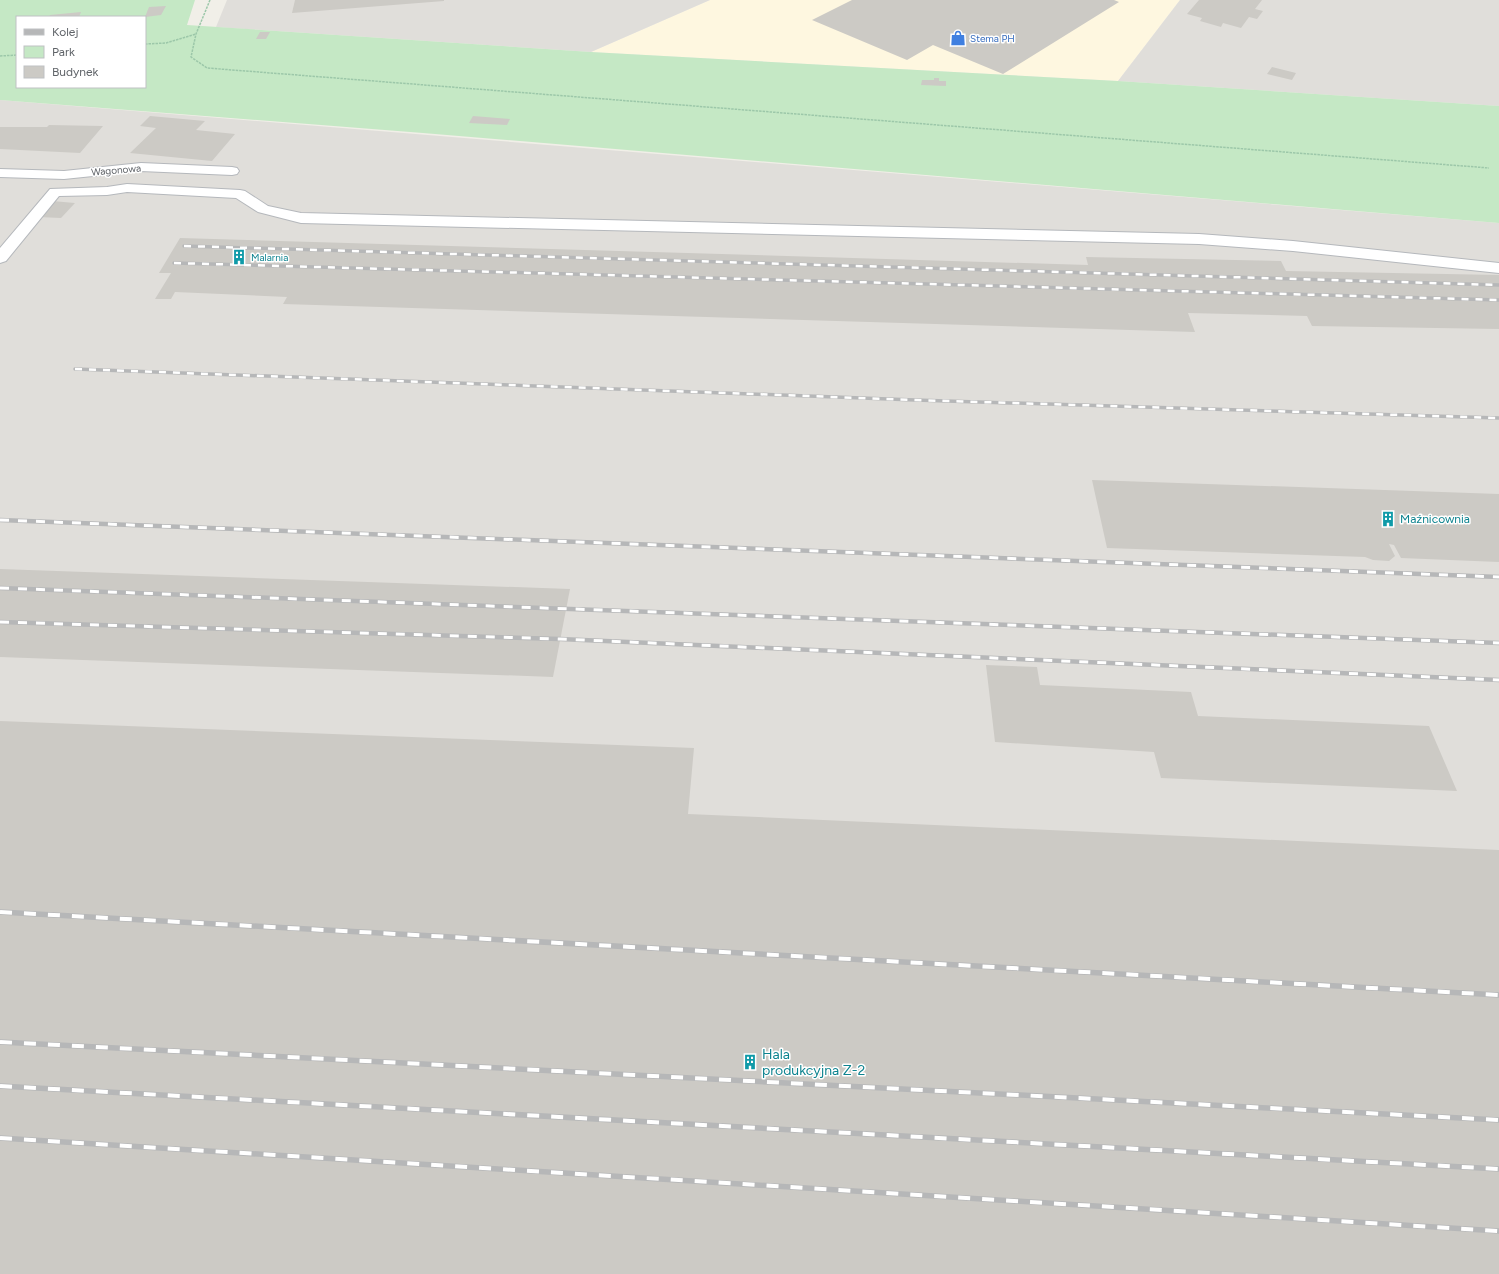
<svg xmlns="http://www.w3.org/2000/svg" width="1499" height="1274" font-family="Figtree,sans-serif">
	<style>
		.commercial { fill: #fef7e0 }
		.industrial { fill: #e0deda }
		.green { fill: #c5e8c5; fill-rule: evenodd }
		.building { fill: #cccac5 }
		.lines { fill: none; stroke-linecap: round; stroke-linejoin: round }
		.service-casing { stroke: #b5b8bc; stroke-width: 2 }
		.path { stroke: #9cc7a9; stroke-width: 1.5; stroke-dasharray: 2.5 1; stroke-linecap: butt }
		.service { fill: #fff; fill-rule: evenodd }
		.rail-far2-casing { stroke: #b6b7b8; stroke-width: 3.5 }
		.rail-far1-casing { stroke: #b6b7b8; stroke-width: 4.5 }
		.rail-casing { stroke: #b6b7b8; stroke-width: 5.5 }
		.rail-far2 { stroke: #fff; stroke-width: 2.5; stroke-dasharray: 7; stroke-linecap: butt }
		.rail-far1 { stroke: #fff; stroke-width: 3; stroke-dasharray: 9; stroke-linecap: butt }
		.rail { stroke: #fff; stroke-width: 4; stroke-dasharray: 12; stroke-linecap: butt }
		.labels { text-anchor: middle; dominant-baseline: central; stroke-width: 3; stroke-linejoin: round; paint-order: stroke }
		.far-shop-label { font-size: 10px; fill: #366cbe; stroke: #fff; text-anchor: start }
		.far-street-label { font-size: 10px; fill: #5f6368; stroke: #fff }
		.far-culture-label { font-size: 10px; fill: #0d838f; stroke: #fff; text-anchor: start }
		.culture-label { font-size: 12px; fill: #0d838f; stroke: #fff; text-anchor: start }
		.near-culture-label { font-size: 14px; fill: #0d838f; stroke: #fff; text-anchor: start }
	</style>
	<rect width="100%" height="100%" fill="#f1efe8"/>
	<path class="commercial" d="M 710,0 L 1180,0 L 1118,81 L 591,52 Z"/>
	<g class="industrial">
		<path d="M 227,0 L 710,0 L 591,52 L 216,27 Z"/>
		<path d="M 1180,0 L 1499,0 L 1499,106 L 1118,81 Z"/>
		<path d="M 0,100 L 1499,223 L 1499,1274 L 0,1274 Z"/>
	</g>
	<path class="green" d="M 0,0 L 195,0 L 187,25 L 591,52 L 1118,81 L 1499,106 L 1499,223 L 423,133 L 0,100 ZM 17,17 L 145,17 L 145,87 L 17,87 Z"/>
	<g class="building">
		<path d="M 295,0 L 444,0 L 444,1 L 292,13 Z"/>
		<path d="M 852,0 L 1114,0 L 1119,2 L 1003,74 L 933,45 L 907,60 L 812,20 Z"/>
		<path d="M 1199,0 L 1262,0 L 1255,9 L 1263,11 L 1257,19 L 1249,17 L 1241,28 L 1223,23 L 1221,27 L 1200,21 L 1202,18 L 1187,14 Z"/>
		<path d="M 166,6 L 161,15 L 145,17 L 149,7 Z"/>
		<path d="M 81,12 L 79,17 L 49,17 L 50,15 Z"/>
		<path d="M 260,32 L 270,32 L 266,39 L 256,39 Z"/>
		<path d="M 1272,67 L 1296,73 L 1292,80 L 1267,74 Z"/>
		<path d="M 934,78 L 939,78 L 939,81 L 946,81 L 946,86 L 921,85 L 922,80 L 934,80 Z"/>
		<path d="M 150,116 L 205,121 L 196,130 L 235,134 L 212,161 L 130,153 L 156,128 L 140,126 Z"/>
		<path d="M 473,116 L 510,119 L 507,125 L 469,123 Z"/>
		<path d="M 49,125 L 103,126 L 80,153 L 0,149 L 0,127 L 47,127 Z"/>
		<path d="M 52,201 L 75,203 L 61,218 L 38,217 Z"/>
		<path d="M 180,238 L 1088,265 L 1086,257 L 1281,261 L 1286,271 L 1499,275 L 1499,329 L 1312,326 L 1307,316 L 1188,313 L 1195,332 L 283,304 L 287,297 L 175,292 L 171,299 L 155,299 L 171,273 L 159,273 Z"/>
		<path d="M 1092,480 L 1499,494 L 1499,562 L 1401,558 L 1394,545 L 1389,544 L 1395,556 L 1389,561 L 1373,560 L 1365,557 L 1107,548 Z"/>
		<path d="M 0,569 L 570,589 L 553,677 L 0,657 Z"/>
		<path d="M 986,665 L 1037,667 L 1040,685 L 1191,692 L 1198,716 L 1429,726 L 1457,791 L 1161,778 L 1154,752 L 995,742 Z"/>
		<path d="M 0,721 L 694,748 L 688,814 L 1499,850 L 1499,1274 L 0,1274 Z"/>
	</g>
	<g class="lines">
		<defs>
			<g id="service">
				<path d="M 141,163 L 232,167 L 237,168 L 239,171 L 237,174 L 232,175 L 141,171 L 64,179 L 0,177 L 0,169 L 64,171 Z"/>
				<path d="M 127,184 L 240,190 L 245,191 L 268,206 L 301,213 L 1199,234 L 1293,241 L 1499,263 L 1499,273 L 1293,251 L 1199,244 L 301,223 L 258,212 L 236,198 L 127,192 L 107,195 L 59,196 L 6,261 L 0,263 L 0,248 L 50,189 L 107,187 Z"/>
			</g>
		</defs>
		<use href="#service" class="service-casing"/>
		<g class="path">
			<path d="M 210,0 L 196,34 L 191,57 L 207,68 L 1489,168"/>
			<path d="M 145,44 L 166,43 L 196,34"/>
			<path d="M 0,56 L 17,55"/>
		</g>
		<use href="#service" class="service"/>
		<defs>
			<g id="rail-far2">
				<path d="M 184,246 L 1499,285"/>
				<path d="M 174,263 L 1499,300"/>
				<path d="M 75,369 L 915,400 L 1499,418"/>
			</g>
			<g id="rail-far1">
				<path d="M 0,520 L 1499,577"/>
				<path d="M 0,588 L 1499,643"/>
				<path d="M 0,622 L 560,639 L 1499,680"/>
			</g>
			<g id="rail">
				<path d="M 0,912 L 1499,995"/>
				<path d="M 0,1042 L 1499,1120"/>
				<path d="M 0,1086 L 1499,1169"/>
				<path d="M 0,1138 L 1499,1231"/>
			</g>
		</defs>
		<use href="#rail-far2" class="rail-far2-casing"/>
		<use href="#rail-far1" class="rail-far1-casing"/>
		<use href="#rail" class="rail-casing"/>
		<use href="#rail-far2" class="rail-far2"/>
		<use href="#rail-far1" class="rail-far1"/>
		<use href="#rail" class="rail"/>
	</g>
	<defs>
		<symbol id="shop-bare" viewBox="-9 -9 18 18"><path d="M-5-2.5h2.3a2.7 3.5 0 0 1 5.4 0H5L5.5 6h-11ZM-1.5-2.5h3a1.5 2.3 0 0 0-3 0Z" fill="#3f7fe0" stroke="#fff" stroke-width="2.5" paint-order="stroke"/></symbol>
		<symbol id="building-bare" viewBox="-9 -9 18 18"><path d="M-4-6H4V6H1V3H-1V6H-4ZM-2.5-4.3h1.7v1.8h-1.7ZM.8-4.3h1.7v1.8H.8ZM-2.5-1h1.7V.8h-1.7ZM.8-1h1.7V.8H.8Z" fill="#0f9aa8" stroke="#fff" stroke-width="2.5" paint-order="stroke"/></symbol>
	</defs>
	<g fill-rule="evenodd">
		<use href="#shop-bare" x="947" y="27" width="22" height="22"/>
		<use href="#building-bare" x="228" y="246" width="22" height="22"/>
		<use href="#building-bare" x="1377" y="508" width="22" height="22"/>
		<use href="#building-bare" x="739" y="1051" width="22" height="22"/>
	</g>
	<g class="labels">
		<g class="far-shop-label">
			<text x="970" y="38">Stema PH</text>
		</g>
		<g class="far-street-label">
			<text transform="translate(116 170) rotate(-5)">Wagonowa</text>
		</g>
		<g class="far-culture-label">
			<text x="251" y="257">Malarnia</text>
		</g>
		<g class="culture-label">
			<text x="1400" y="519">Maźnicownia</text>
		</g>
		<g class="near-culture-label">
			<text x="762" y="1054">Hala<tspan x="762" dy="16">produkcyjna Z-2</tspan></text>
		</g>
	</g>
	<rect x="16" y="16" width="130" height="72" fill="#ffffff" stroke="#bfc1c3"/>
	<rect x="24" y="29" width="20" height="6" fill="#b6b7b8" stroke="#bfc1c3"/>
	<text x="52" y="36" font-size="12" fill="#5f6368">Kolej</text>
	<rect x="24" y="46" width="20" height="12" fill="#c5e8c5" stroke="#bfc1c3"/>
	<text x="52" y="56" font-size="12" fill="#5f6368">Park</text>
	<rect x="24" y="66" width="20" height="12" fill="#cccac5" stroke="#bfc1c3"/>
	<text x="52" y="76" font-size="12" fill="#5f6368">Budynek</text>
</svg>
